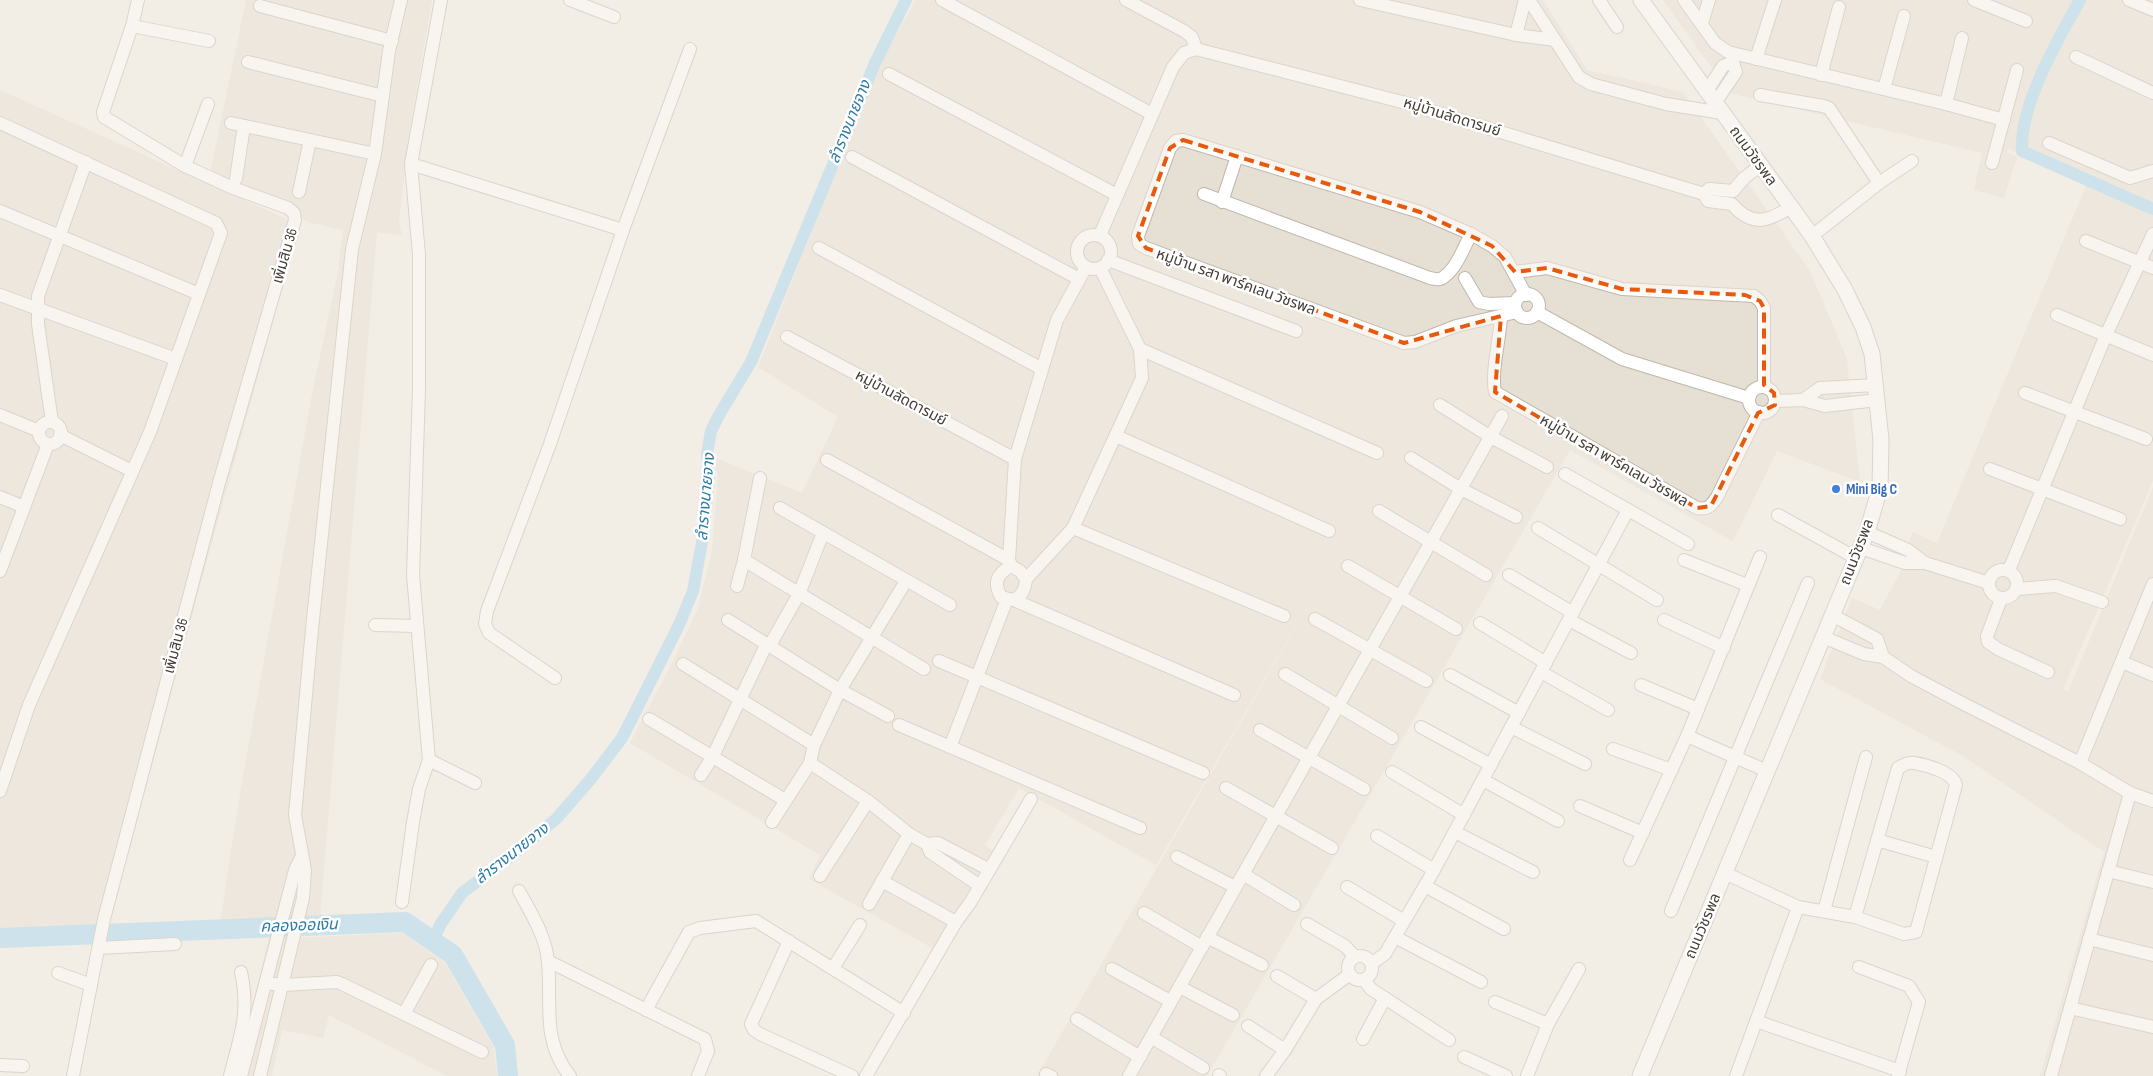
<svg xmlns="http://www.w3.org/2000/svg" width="2153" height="1076" font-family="'Sofia Sans Condensed','Noto Sans Thai',sans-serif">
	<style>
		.residential { fill: #e6dfd3 }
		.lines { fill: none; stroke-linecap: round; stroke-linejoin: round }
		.canal { stroke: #a1d5f0; stroke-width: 12 }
		.river { stroke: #a1d5f0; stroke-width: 20 }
		.minor-casing { stroke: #c1b7ab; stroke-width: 14 }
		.tertiary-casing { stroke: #c1b7ab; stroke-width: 17 }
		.minor { stroke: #fff; stroke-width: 12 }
		.tertiary { stroke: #fff; stroke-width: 15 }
		.marked { fill: none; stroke: #e8590c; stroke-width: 4; stroke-dasharray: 10 6; stroke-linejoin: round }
		.shop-dot { fill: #3f7fe0; stroke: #fff; stroke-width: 2 }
		.labels { text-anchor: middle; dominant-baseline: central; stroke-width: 5; stroke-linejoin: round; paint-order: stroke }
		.street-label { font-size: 15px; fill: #453d35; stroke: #fff }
		.shop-label { font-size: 15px; font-weight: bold; fill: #366cbe; stroke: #fff; text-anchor: start }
		.water-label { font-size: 16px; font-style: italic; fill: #2d7ca8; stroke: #fff }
	</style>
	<rect width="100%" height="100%" fill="#f2ede5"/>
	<g class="residential">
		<path d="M 246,0 L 432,0 L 409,133 L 399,221 L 402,236 L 377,232 L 320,918 L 305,919 L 293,938 L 402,933 L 445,963 L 494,1048 L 497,1076 L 447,1076 L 329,1015 L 323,1038 L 282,1030 L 272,1076 L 235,1076 L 273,922 L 219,930 L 240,793 L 313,389 L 338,272 L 343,230 L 307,222 L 298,214 L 210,174 Z"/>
		<path d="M 916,0 L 1543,0 L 1587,70 L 1683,92 L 1810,271 L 1847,359 L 1860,482 L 1777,451 L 1733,541 L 1570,450 L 1207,1076 L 1037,1076 L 1355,524 L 1156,865 L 1019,788 L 985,845 L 993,851 L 934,949 L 809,879 L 820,855 L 630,743 L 672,663 L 698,608 L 712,551 L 718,475 L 713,457 L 802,493 L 838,417 L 758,367 L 876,70 Z"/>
		<path d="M 1663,0 L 2153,0 L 2153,481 L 2063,689 L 2068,692 L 2153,487 L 2153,1076 L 2040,1076 L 2104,852 L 1963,756 L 1820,679 L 1852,598 L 1880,610 L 1905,563 L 1912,532 L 1937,543 L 2086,186 L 2008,148 L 2007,152 L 2017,157 L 2004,198 L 1974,190 L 1982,153 L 1730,93 Z"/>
		<path d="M 0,90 L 300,225 L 200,586 L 105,941 L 0,948 Z"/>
	</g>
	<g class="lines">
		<g class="canal">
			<path d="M 2080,0 C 2057,41 2020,104 2022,151 L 2153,209"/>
			<path d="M 433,942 L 440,925 L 462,893 L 520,849 L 556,819 L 590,780 L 622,738 L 679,625 L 693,591 L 703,537 L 709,476 L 707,454 L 711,431 L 719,415 L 751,362 L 875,63 L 906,0"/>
		</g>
		<path class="river" d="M 0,938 L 405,922 L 453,955 L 505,1045 L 508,1076"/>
		<defs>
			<g id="minor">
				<path d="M 570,0 L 614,17"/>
				<path d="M 942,0 L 1152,114"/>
				<path d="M 1126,0 L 1184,31 L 1192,37 L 1196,49"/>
				<path d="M 1360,0 L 1516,35 L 1555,40"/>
				<path d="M 1529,0 L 1579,77 L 1591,84 L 1666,104 L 1722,113"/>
				<path d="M 1599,0 L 1617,27"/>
				<path d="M 1684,0 L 1715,43 L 1728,52 L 1946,104 L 2004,120"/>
				<path d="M 1974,0 L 2026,21"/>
				<path d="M 2129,0 L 2153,10"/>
				<path d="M 260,6 L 392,41"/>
				<path d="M 1702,23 L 1709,0"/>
				<path d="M 132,26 L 209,41"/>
				<path d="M 1516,35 L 1525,0"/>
				<path d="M 2076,57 L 2153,93"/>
				<path d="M 1756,59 L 1775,0"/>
				<path d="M 248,62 L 383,96"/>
				<path d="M 889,74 L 1117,195"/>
				<path d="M 1821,75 L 1839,7"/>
				<path d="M 1884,89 L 1904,16"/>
				<path d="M 1707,91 L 1723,66 L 1733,62 L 1736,72 L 1715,103"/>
				<path d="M 1760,95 L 1823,106 L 1829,108 L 1879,183"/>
				<path d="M 1946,104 L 1962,38"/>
				<path d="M 0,123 L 216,223 L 221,233 L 150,432 L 29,705 L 0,791"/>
				<path d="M 231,123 L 375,154"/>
				<path d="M 2049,143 L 2130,178 L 2153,171"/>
				<path d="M 852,157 L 1079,279"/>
				<path d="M 1992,163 L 2017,70"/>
				<path d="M 411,164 L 623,230"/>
				<path d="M 185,166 L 208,104"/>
				<path d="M 236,179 L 244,126"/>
				<path d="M 299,192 L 310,140"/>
				<path d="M 1204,194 L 1430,278 C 1435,279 1440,281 1445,276 C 1457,267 1464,247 1471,234"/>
				<path d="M 1704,194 L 1709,189 L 1733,191 L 1744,178 L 1761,165"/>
				<path d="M 1222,202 L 1237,156"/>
				<path d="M 0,211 L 199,294"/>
				<circle cx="1094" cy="252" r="17"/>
				<path d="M 1100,235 L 1173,67 L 1184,53 L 1196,49 L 1402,102 L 1704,194 L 1708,201 L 1732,204 C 1752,228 1769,221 1791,207"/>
				<path d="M 1812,236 L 1879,183 L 1912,161"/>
				<path d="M 2086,241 L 2153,268"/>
				<path d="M 819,248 L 1042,369"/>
				<path d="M 1108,260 L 1296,331"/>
				<path d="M 1515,272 L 1547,268 L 1622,289 L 1754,296 L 1760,301 L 1764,308 L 1764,387"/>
				<path d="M 1465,278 L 1479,302 L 1489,304 L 1515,303"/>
				<circle cx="1527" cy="306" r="12"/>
				<path d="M 0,295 L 176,359"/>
				<path d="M 1517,312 L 1456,326 L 1415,342 L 1404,343 L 1146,248 L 1139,244 L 1138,236 L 1170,148 L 1176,141 L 1183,140 L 1420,212 L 1471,234 L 1492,246 L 1505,257 L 1526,295"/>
				<path d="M 1537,312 L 1622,359 L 1749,398"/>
				<path d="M 2057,315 L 2153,355"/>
				<path d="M 1501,316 C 1500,340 1491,370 1495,392 L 1697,508 C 1708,510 1711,506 1717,497 L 1759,412"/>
				<path d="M 787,337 L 1015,459"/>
				<path d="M 1140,349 L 1377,453"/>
				<circle cx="1762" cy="400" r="13"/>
				<path d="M 2025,393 L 2146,439"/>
				<path d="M 1803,400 L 1820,388 L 1876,385"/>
				<path d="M 1776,401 L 1803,400 L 1825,406 L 1877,400"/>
				<path d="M 1440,405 L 1491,437 L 1547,467"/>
				<path d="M 0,415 L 39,431"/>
				<path d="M 52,422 L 38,324 L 38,296 L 86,162"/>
				<circle cx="50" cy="433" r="11"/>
				<path d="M 60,435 L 132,471"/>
				<path d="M 1116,436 L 1329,531"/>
				<path d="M 1411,458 L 1461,489 L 1516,517"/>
				<path d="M 827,460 L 1009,560"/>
				<path d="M 1990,469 L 2120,519"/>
				<path d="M 1565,474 L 1688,544"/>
				<path d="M 0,497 L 24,507"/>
				<path d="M 780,508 L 950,605"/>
				<path d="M 1379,511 L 1486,575"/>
				<path d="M 1778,515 L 1856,558"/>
				<path d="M 1073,528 L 1284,616"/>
				<path d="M 1538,528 L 1657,600"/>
				<path d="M 1867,532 L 1908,550 L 1925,563"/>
				<path d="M 1861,548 L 1905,563 L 1925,563 L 1989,583"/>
				<path d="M 744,560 L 924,669"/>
				<path d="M 1684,560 L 1747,585"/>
				<path d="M 1011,566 L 1009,560 L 1015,459 L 1057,320 L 1086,267"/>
				<path d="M 1011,566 L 1020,571 L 1026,579 C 1025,589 1023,595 1014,600 L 1001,597 C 993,582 997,574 1011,566 Z"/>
				<path d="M 1348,566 L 1456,629"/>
				<circle cx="2003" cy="584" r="14"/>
				<path d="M 2009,570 L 2106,335 L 2153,234"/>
				<path d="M 0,571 L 48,444"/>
				<path d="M 1509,575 L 1573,613"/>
				<path d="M 1026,579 L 1073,528 L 1142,378 L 1140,349 L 1100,268"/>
				<path d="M 906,581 L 840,690 L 814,745 L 810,763 L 868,801 L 909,834 L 927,844 L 938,843 L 988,869"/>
				<path d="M 737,586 L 744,560 L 760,478"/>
				<path d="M 2017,589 L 2056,586 L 2102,602"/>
				<path d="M 2001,599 L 1987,636 L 1988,642 L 1998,649 L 2048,672"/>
				<path d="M 1014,600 L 1234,695"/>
				<path d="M 1832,615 L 1877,639 L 1883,657"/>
				<path d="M 1315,619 L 1426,681"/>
				<path d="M 728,620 L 840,690 L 888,716"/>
				<path d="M 1569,620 L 1631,653"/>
				<path d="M 1664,620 L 1724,648"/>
				<path d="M 1480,623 L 1546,663"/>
				<path d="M 375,625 L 417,626"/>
				<path d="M 1823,637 L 1864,654 L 1883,657 L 1911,676 L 1960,702 L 2080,763 L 2130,793 L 2153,801"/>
				<path d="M 770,645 L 799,594 L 823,533"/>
				<path d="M 939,661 L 1203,773"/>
				<path d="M 2122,662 L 2153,675"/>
				<path d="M 683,664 L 814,745"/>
				<path d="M 1541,672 L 1608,710"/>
				<path d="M 1285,674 L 1392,738"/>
				<path d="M 1450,675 L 1519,713"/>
				<path d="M 555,678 L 489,633 L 485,624 L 487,611 L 550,444 L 623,230 L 690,49"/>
				<path d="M 1641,685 L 1698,709"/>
				<path d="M 649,719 L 785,800"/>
				<path d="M 899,725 L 1140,828"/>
				<path d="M 1421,727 L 1491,765"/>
				<path d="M 1511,727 L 1585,764"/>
				<path d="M 1260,730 L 1364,789"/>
				<path d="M 1687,736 L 1767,771"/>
				<path d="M 950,747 L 1007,599"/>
				<path d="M 1613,749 L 1672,770"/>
				<path d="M 429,760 L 475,783"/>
				<path d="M 2080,763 L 2153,584"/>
				<path d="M 1392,772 L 1464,815"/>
				<path d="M 701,775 L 713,756 L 767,643"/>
				<path d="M 1483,780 L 1558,821"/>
				<path d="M 1226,788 L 1332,848"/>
				<path d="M 1580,806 L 1643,833"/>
				<path d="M 772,822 L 810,763"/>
				<path d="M 1455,832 L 1533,872"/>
				<path d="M 1377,836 L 1434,870"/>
				<path d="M 1877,840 L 1936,857"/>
				<path d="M 927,844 L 930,852 L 980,886"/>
				<path d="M 1177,857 L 1235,887"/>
				<path d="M 1630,860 L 1687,736 L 1760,557"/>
				<path d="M 2108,871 L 2153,882"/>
				<path d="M 1725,873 L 1798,907 L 1855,917 L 1904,934 L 1916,932 L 1956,785 C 1953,772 1926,765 1914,763 C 1908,762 1903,765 1898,768 L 1855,917"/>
				<path d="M 1243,874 L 1294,905"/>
				<path d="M 820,876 L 868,801"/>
				<path d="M 882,881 L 956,922"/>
				<path d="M 1425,886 L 1504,929"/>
				<path d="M 1347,887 L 1404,921"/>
				<path d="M 519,891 C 531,913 546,936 548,962 C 552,1003 541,1040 570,1076"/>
				<path d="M 402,902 L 413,822 L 419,789 L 429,760 L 413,575 L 419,389 L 419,255 L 411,164 L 441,0"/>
				<path d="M 869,904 L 909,834"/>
				<path d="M 1671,911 L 1808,583"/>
				<path d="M 1824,911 L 1866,757"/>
				<path d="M 1144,913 L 1202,947"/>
				<path d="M 1307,924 L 1345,946 L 1355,957"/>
				<path d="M 1207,937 L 1262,965"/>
				<path d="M 1395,937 L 1481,982"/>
				<path d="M 2089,939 L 2153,955"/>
				<path d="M 789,941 L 751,1024 L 754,1030 L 760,1034 L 852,1076"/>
				<path d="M 99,948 L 175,944"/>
				<circle cx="1360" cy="968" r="12"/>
				<path d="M 548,961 L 705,1039 L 708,1051 L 698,1076"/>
				<path d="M 1372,963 L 1385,954 L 1434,870 L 1628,510"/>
				<path d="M 1859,967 L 1909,986 L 1919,1002 L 1898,1076"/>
				<path d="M 833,968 L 860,925"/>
				<path d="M 1112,969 L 1170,1001"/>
				<path d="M 58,973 L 91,985"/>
				<path d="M 1277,976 L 1316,999"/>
				<path d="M 1364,980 L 1371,989 L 1449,1040"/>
				<path d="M 266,983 L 282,985 L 337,982 L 342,984 L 482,1052"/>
				<path d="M 1180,987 L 1233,1015"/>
				<path d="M 1495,1002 L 1548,1024"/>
				<path d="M 2070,1008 L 2153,1027"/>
				<path d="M 646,1010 L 689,932 L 700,928 L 756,921 L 904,1013"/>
				<path d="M 404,1014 L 431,965"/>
				<path d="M 1077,1019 L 1140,1057"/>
				<path d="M 1756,1021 L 1900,1071"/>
				<path d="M 1248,1026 L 1285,1050"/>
				<path d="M 1151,1037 L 1203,1068"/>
				<path d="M 1363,1039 L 1385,998"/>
				<path d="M 1464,1057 L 1506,1076"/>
				<path d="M 0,1065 L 23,1066"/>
				<path d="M 1046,1074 L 1051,1076"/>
				<path d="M 1219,1075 L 1220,1076"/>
				<path d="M 73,1076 L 104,919 L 219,483 L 295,220 L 294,213 L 288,208 L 233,188 L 185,166 L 104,117 L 103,112 L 132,26 L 138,0"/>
				<path d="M 230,1076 C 240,1036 250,1014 241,972"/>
				<path d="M 241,1076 L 295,870 L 301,858"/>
				<path d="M 260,1076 L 303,898 L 305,870 L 295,815 L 312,629 L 352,249 L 375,154 L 389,51 L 401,0"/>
				<path d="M 866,1076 L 956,922 L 970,903 L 1031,799"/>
				<path d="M 1129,1076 L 1502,416"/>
				<path d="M 1266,1076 L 1285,1050 L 1316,999 L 1350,974"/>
				<path d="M 1527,1076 L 1548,1024 L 1579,969"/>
				<path d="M 1736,1076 L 1798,907"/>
				<path d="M 2051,1076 L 2130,793"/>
			</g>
			<path id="tertiary" d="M 1640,1076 L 1867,532 L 1880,488 L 1881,440 L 1872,354 L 1863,327 L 1844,288 L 1812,236 L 1641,0"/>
		</defs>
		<use href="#minor" class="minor-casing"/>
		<use href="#tertiary" class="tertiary-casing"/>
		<use href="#minor" class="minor"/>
		<use href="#tertiary" class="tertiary"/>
	</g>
	<path d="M0 0H2153V1076H0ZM 1183,140 L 1420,212 L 1492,246 L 1515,272 L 1547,268 L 1622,289 L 1745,295 L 1760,301 L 1764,308 L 1764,385 L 1774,393 L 1775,405 L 1758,413 L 1711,506 L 1697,508 L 1495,392 L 1501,316 L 1404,343 L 1146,248 L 1138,236 L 1170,148 Z" fill="#f2ede5" fill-opacity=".55" fill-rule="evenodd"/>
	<path class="marked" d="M 1183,140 L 1420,212 L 1492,246 L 1515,272 L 1547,268 L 1622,289 L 1745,295 L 1760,301 L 1764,308 L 1764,385 L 1774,393 L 1775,405 L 1758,413 L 1711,506 L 1697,508 L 1495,392 L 1501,316 L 1404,343 L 1146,248 L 1138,236 L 1170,148 Z"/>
	<circle class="shop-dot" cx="1836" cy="489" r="5"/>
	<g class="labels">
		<g class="street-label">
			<text transform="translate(1452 117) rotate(17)">หมู่บ้านลัดดารมย์</text>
			<text transform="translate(1753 156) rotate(54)">ถนนวัชรพล</text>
			<text transform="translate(285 256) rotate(-74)">เพิ่มสิน 36</text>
			<text transform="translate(1236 282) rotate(20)">หมู่บ้าน รสา พาร์คเลน วัชรพล</text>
			<text transform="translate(901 398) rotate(28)">หมู่บ้านลัดดารมย์</text>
			<text transform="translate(1614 461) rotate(30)">หมู่บ้าน รสา พาร์คเลน วัชรพล</text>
			<text transform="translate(1857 552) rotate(-69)">ถนนวัชรพล</text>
			<text transform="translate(176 646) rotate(-75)">เพิ่มสิน 36</text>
			<text transform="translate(1703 926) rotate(-67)">ถนนวัชรพล</text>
		</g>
		<g class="shop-label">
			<text x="1846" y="489">Mini Big C</text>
		</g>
		<g class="water-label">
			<text transform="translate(850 122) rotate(-68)">ลำรางนายจาง</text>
			<text transform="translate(706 497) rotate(-85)">ลำรางนายจาง</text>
			<text transform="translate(512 854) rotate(-38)">ลำรางนายจาง</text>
			<text transform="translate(299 926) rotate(-2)">คลองออเงิน</text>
		</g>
	</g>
</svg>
